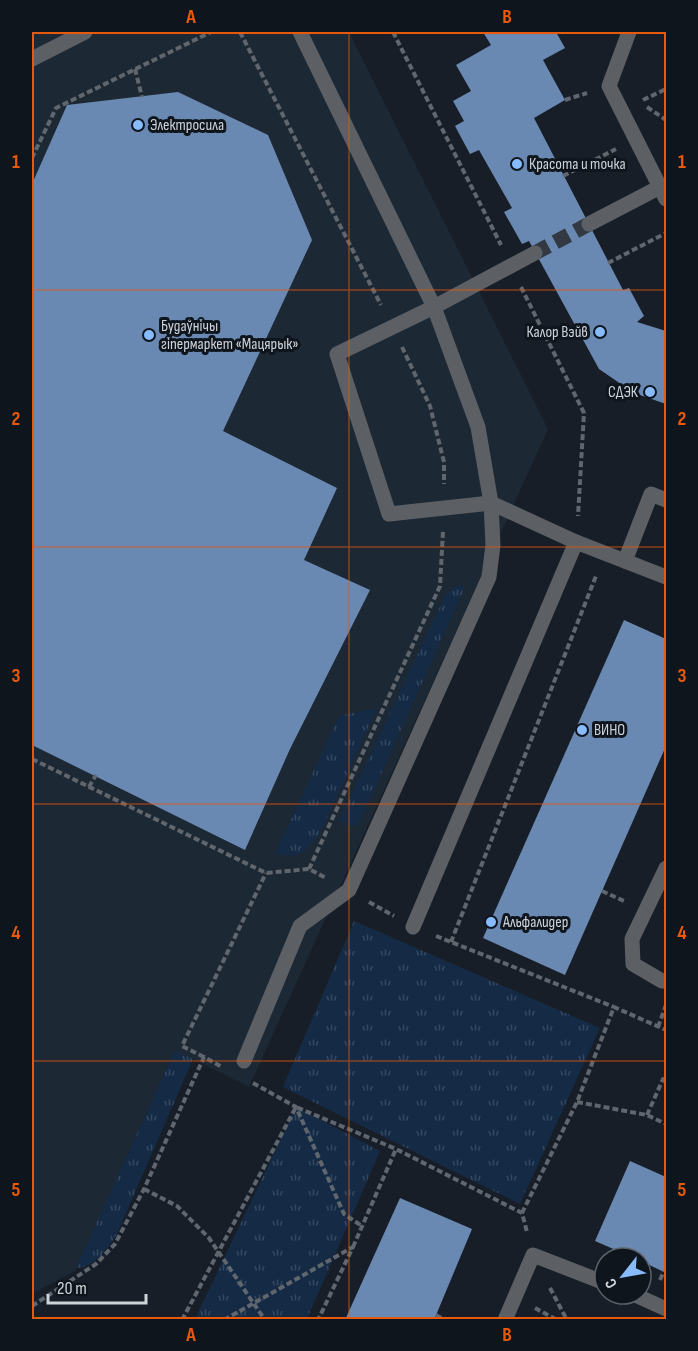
<svg xmlns="http://www.w3.org/2000/svg" width="698" height="1351" font-family="'Sofia Sans Condensed',sans-serif">
	<style>
		.built { fill: #1d2835 }
		.grass { fill: url(#grass-tufts) }
		.building { fill: #6a89b2 }
		.lines { fill: none; stroke-linecap: round; stroke-linejoin: round }
		.minor-tunnel { stroke: #323942; stroke-width: 15; stroke-dasharray: 15 8; stroke-linecap: butt }
		.path { stroke: #60666e; stroke-width: 4; stroke-dasharray: 6 3; stroke-linecap: butt }
		.minor { stroke: #5c6065; stroke-width: 15 }
		.grid { fill: none; stroke: #e8590c; stroke-width: 1.5; stroke-opacity: 0.55 }
		.poi-dot { fill: #87bbfc; stroke: #0e151d; stroke-width: 2 }
		.labels { text-anchor: middle; dominant-baseline: central; stroke-width: 6; stroke-linejoin: round; paint-order: stroke }
		.poi-label { font-size: 16px; fill: #ced3d9; stroke: #0e151d; text-anchor: start }
		.neatline { fill: none; stroke: #e8590c; stroke-width: 2 }
		.grid-label { font-size: 20px; text-anchor: middle; font-weight: bold; fill: #e8590c }
	</style>
	<defs>
		<pattern id="grass-tufts" width="24" height="20" patternUnits="userSpaceOnUse" patternTransform="scale(1.5)"><rect width="24" height="20" fill="#142a45"/><path d="M3 7l-1-3M5 7V3M7 7l1-3M15 17l-1-3M17 17v-4M19 17l1-3" fill="none" stroke="#35485f"/></pattern>
	</defs>
	<rect width="100%" height="100%" fill="#171e27"/>
	<path class="built" d="M 32,32 L 349,32 L 548,429 L 249,1087 L 175,1050 L 75,1271 L 32,1294 Z"/>
	<g class="grass">
		<path d="M 459,584 L 464,589 L 361,819 L 357,825 L 348,825 L 339,821 L 446,594 Z"/>
		<path d="M 377,708 L 319,835 L 302,853 L 291,856 L 275,854 L 339,716 Z"/>
		<path d="M 354,921 L 600,1028 L 520,1204 L 283,1087 Z"/>
		<path d="M 175,1050 L 193,1059 L 117,1234 C 109,1247 94,1269 76,1268 Z"/>
		<path d="M 296,1107 L 380,1151 L 307,1319 L 195,1319 Z"/>
	</g>
	<g class="building">
		<path d="M 483,32 L 556,32 L 565,48 L 543,60 L 565,100 L 534,118 L 623,290 L 629,288 L 644,316 L 637,322 L 666,331 L 666,404 L 634,393 L 599,369 L 529,241 L 522,244 L 504,212 L 512,208 L 479,150 L 470,154 L 455,126 L 464,121 L 453,101 L 471,91 L 456,65 L 491,45 Z"/>
		<path d="M 178,92 L 268,135 L 312,240 L 223,431 L 337,488 L 304,560 L 370,590 L 290,749 L 245,850 L 32,745 L 32,184 L 67,105 Z"/>
		<path d="M 624,620 L 666,639 L 666,746 L 565,975 L 483,938 Z"/>
		<path d="M 630,1161 L 666,1177 L 666,1273 L 641,1261 L 641,1258 L 634,1258 L 595,1241 Z"/>
		<path d="M 400,1198 L 472,1229 L 434,1320 L 345,1320 Z"/>
	</g>
	<g class="lines">
		<path class="minor-tunnel" d="M 535,253 L 589,224"/>
		<g class="path">
			<path d="M 240,32 L 381,305"/>
			<path d="M 393,32 L 501,245"/>
			<path d="M 135,69 L 142,97"/>
			<path d="M 565,100 L 587,93"/>
			<path d="M 643,100 L 666,89"/>
			<path d="M 647,107 L 666,120"/>
			<path d="M 32,158 L 56,108 L 211,32"/>
			<path d="M 563,176 L 616,149"/>
			<path d="M 608,263 L 666,233"/>
			<path d="M 521,287 L 584,413 L 578,516"/>
			<path d="M 402,347 L 430,406 L 444,462 L 444,484"/>
			<path d="M 32,759 L 266,873 L 309,869 L 326,878"/>
			<path d="M 89,787 L 96,775"/>
			<path d="M 309,869 L 440,586 L 443,531"/>
			<path d="M 602,891 L 624,901"/>
			<path d="M 369,902 L 394,916"/>
			<path d="M 436,936 L 614,1007"/>
			<path d="M 451,942 L 596,576"/>
			<path d="M 658,1027 L 666,1005"/>
			<path d="M 204,1057 L 182,1046 L 266,873"/>
			<path d="M 253,1083 L 296,1107 L 344,1214 L 362,1226"/>
			<path d="M 577,1102 L 647,1115 L 666,1124"/>
			<path d="M 647,1115 L 663,1079 L 666,1081"/>
			<path d="M 144,1189 L 177,1206 L 209,1238 L 265,1320"/>
			<path d="M 522,1213 L 577,1102 L 614,1007 L 666,1030"/>
			<path d="M 353,1247 L 396,1149"/>
			<path d="M 660,1280 L 664,1271"/>
			<path d="M 550,1288 L 567,1320"/>
			<path d="M 32,1306 L 96,1264 L 115,1244 L 144,1189 L 204,1057 L 222,1067"/>
			<path d="M 535,1308 L 557,1320"/>
			<path d="M 436,1315 L 445,1320"/>
			<path d="M 182,1320 L 296,1107 L 396,1149 L 522,1213 L 527,1232"/>
			<path d="M 224,1320 L 353,1247 L 318,1320"/>
		</g>
		<g class="minor">
			<path d="M 629,32 L 609,86 L 666,199"/>
			<path d="M 32,59 L 85,32"/>
			<path d="M 589,224 L 660,187"/>
			<path d="M 535,253 L 434,307 L 337,354 L 389,514 L 491,503 L 576,542 L 666,577"/>
			<path d="M 625,561 L 651,494 L 666,500"/>
			<path d="M 666,868 L 632,939 L 633,964 L 662,981 L 666,981"/>
			<path d="M 413,927 L 576,542"/>
			<path d="M 244,1061 L 300,926 L 349,890 L 489,577 L 493,545 L 491,503 L 478,427 L 434,307 L 300,32"/>
			<path d="M 633,1294 L 666,1309"/>
			<path d="M 505,1320 L 533,1255 L 605,1283"/>
		</g>
	</g>
	<path class="grid" d="M 349,32 L 349,1320M 32,290 L 666,290M 32,547 L 666,547M 32,804 L 666,804M 32,1061 L 666,1061"/>
	<g class="poi-dot">
		<circle cx="138" cy="125" r="6"/>
		<circle cx="517" cy="164" r="6"/>
		<circle cx="600" cy="332" r="6"/>
		<circle cx="149" cy="335" r="6"/>
		<circle cx="650" cy="392" r="6"/>
		<circle cx="582" cy="730" r="6"/>
		<circle cx="491" cy="922" r="6"/>
	</g>
	<g class="labels">
		<g class="poi-label">
			<text x="150" y="125">Электросила</text>
			<text x="529" y="164">Красота и точка</text>
			<text x="161" y="326">Будаўнічы<tspan x="161" dy="18">гіпермаркет «Мацярык»</tspan></text>
			<text x="588" y="332" text-anchor="end">Калор Вэйв</text>
			<text x="638" y="392" text-anchor="end">СДЭК</text>
			<text x="594" y="730">ВИНО</text>
			<text x="503" y="922">Альфалидер</text>
		</g>
	</g>
	<rect width="698" height="1351" fill="none" stroke="#0e151d" stroke-width="66"/>
	<g transform="translate(623 1276) rotate(239)"><circle r="28" fill="#0e151d" stroke="#5b6168" stroke-width="1.5"/>
	<path d="M0-4.5L10 22L0 15L-10 22Z" fill="#87bbfc"/>
	<text y="-9" font-size="16" font-weight="bold" text-anchor="middle" fill="#ced3d9">С</text>
	</g>
	<path d="M48 1294v9h98v-9" fill="none" stroke="#ced3d9" stroke-width="3"/>
	<text x="57" y="1294" font-size="18" fill="#ced3d9" stroke="#0e151d" stroke-width="4.5" paint-order="stroke">20 m</text>
	<rect x="33" y="33" width="632" height="1285" class="neatline"/>
	<g class="grid-label">
		<text x="191" y="23">A</text>
		<text x="507" y="23">B</text>
		<text x="16" y="168">1</text>
		<text x="682" y="168">1</text>
		<text x="16" y="425">2</text>
		<text x="682" y="425">2</text>
		<text x="16" y="682">3</text>
		<text x="682" y="682">3</text>
		<text x="16" y="939">4</text>
		<text x="682" y="939">4</text>
		<text x="16" y="1196">5</text>
		<text x="682" y="1196">5</text>
		<text x="191" y="1341">A</text>
		<text x="507" y="1341">B</text>
	</g>
</svg>
